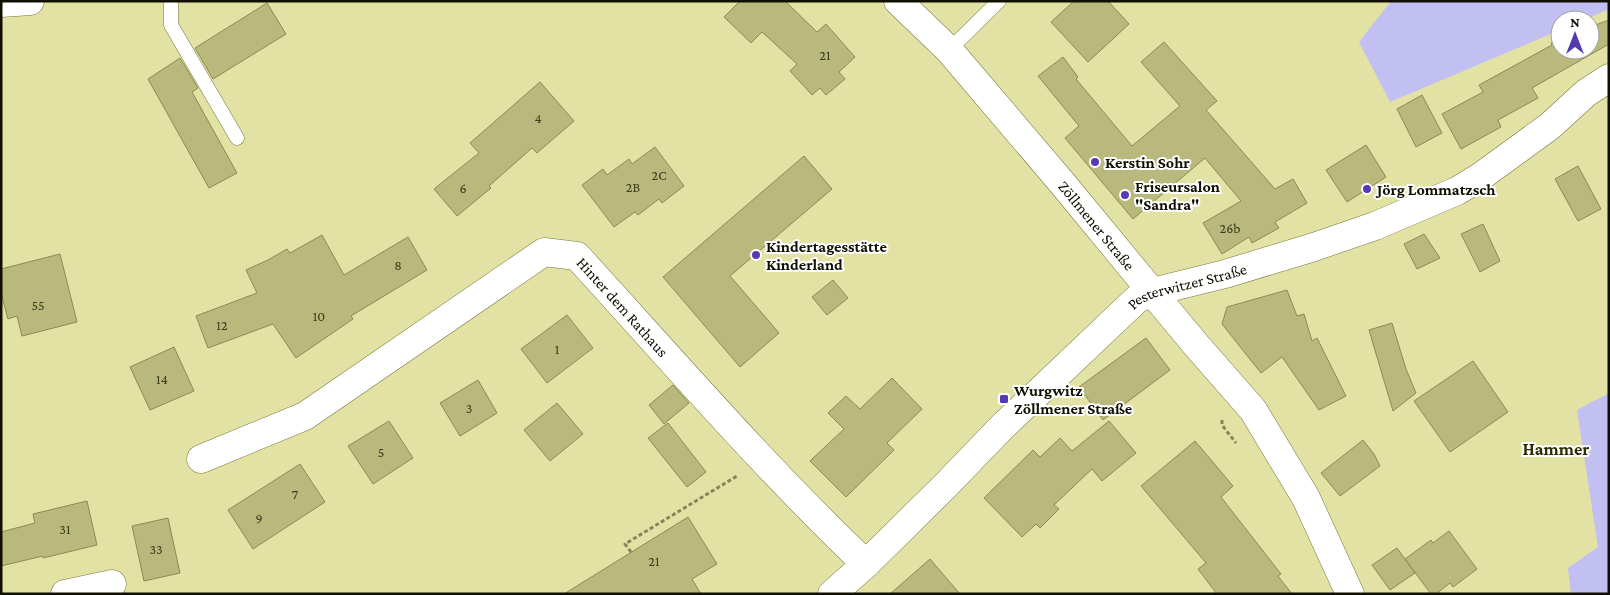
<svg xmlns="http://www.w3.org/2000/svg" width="1610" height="595" font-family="'Crimson Pro',serif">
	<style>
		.green { fill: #c2bff3 }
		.building { fill: #bab97d; stroke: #8c8a50 }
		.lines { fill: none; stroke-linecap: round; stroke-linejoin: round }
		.service-casing { stroke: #79773e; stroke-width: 15 }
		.minor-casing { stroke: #79773e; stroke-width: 29 }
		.tertiary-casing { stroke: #79773e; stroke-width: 29 }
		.path { stroke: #86855c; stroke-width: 3; stroke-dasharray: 4 2.5; stroke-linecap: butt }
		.service { stroke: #fff; stroke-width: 14 }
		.minor { stroke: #fff; stroke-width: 28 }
		.tertiary { stroke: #fff; stroke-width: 28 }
		.poi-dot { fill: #553ab2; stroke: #fff; stroke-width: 2 }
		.labels { text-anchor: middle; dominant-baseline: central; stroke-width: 4; stroke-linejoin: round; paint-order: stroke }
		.number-label { font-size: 14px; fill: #3a3a1f }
		.poi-label { font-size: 16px; font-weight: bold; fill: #100f00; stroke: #fff; text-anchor: start }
		.street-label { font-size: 16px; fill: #100f00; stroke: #fff }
		.neighbourhood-label { font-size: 18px; font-weight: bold; fill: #2d2b00; stroke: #fff }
	</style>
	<rect width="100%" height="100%" fill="#e3e2a5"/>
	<g class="green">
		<path d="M 1391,1 L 1609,1 L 1609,8 L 1607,10 L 1584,20 L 1560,20 L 1560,30 L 1390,102 L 1359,42 Z"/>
		<path d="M 1609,393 L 1609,594 L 1571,594 L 1568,568 L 1598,547 L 1577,410 Z"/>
	</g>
	<g class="building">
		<path d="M 740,1 L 785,1 L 817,32 L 826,24 L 855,57 L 839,72 L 845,79 L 826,95 L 820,88 L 812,95 L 790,71 L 797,64 L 762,32 L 751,43 L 724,17 Z"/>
		<path d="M 1074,1 L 1108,1 L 1129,24 L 1088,62 L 1051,22 Z"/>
		<path d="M 267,3 L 286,34 L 213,79 L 195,48 Z"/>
		<path d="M 1609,20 L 1609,44 L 1532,88 L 1538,98 L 1498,120 L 1501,127 L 1461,149 L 1442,114 L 1483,92 L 1479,85 L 1552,45 L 1551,43 L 1560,39 L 1560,50 L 1590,50 L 1590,27 Z"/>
		<path d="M 1164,42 L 1217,101 L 1206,110 L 1275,189 L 1293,179 L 1307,203 L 1275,222 L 1279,228 L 1252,243 L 1249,237 L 1222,254 L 1203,223 L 1241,201 L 1205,158 L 1133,219 L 1065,138 L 1079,126 L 1038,76 L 1063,57 L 1078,77 L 1076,79 L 1132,146 L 1180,106 L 1141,62 Z"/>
		<path d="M 180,58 L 198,88 L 192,92 L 237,173 L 209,188 L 148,79 Z"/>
		<path d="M 540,82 L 574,121 L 537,153 L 532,148 L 489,186 L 491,188 L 457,216 L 434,189 L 479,153 L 470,143 Z"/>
		<path d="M 1422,95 L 1442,133 L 1416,147 L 1397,109 Z"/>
		<path d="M 1366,145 L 1386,177 L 1347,202 L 1326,170 Z"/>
		<path d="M 655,147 L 684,186 L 662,203 L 659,199 L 638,215 L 635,212 L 614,227 L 582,185 L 603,169 L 607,175 L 629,159 L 632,164 Z"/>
		<path d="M 804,156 L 832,189 L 730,276 L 779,333 L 740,367 L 663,277 Z"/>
		<path d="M 1578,166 L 1601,209 L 1578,221 L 1555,179 Z"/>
		<path d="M 1483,224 L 1500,261 L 1480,272 L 1461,234 Z"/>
		<path d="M 1424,234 L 1440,258 L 1417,269 L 1404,244 Z"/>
		<path d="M 322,235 L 344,275 L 408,237 L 427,270 L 351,316 L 353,319 L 296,358 L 273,324 L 208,348 L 196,316 L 257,293 L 246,270 L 268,260 L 287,249 L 290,253 Z"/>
		<path d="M 60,254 L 77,322 L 22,336 L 17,316 L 8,319 L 1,293 L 1,269 Z"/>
		<path d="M 833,280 L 848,298 L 827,315 L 812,297 Z"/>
		<path d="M 1287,290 L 1297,316 L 1304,314 L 1312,341 L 1317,338 L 1346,396 L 1319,410 L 1282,357 L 1261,373 L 1222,324 L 1227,307 Z"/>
		<path d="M 567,315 L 593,348 L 547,383 L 521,349 Z"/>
		<path d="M 1392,323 L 1406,369 L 1416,393 L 1393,411 L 1369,330 Z"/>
		<path d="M 1146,338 L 1170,370 L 1103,420 L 1079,387 Z"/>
		<path d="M 174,347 L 194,391 L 150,410 L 130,367 Z"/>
		<path d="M 1473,361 L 1508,412 L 1450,452 L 1414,401 Z"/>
		<path d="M 892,378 L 922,409 L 887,443 L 894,450 L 846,497 L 810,461 L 844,429 L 828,413 L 846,396 L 860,409 Z"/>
		<path d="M 478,380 L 497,413 L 460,436 L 440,403 Z"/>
		<path d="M 673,385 L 689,403 L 664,424 L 649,405 Z"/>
		<path d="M 557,403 L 583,434 L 550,461 L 524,430 Z"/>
		<path d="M 389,421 L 413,458 L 373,484 L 348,446 Z"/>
		<path d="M 1109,421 L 1136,453 L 1102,481 L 1092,469 L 1054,505 L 1059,509 L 1040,528 L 1036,524 L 1022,537 L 984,498 L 1033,450 L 1040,457 L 1060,438 L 1072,451 Z"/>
		<path d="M 668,423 L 706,472 L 687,487 L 648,438 Z"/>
		<path d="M 1363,440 L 1374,454 L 1380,466 L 1340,496 L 1321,473 Z"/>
		<path d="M 1195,441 L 1233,486 L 1221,497 L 1281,574 L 1278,576 L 1292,594 L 1217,594 L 1198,569 L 1206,563 L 1141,486 Z"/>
		<path d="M 300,464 L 325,502 L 253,549 L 228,510 Z"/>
		<path d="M 87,501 L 97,545 L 43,558 L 43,556 L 1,566 L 1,532 L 35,523 L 33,514 Z"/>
		<path d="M 688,517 L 717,564 L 692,579 L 701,594 L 564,594 Z"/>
		<path d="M 168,518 L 180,573 L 144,581 L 132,526 Z"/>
		<path d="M 1449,531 L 1477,569 L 1453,587 L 1450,583 L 1436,594 L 1431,594 L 1405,559 L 1431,540 L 1433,543 Z"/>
		<path d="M 1397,548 L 1415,573 L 1390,590 L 1372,565 Z"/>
		<path d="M 930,559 L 960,594 L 890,594 Z"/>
	</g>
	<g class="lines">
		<defs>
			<g id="service">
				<path d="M 171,1 L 171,25 L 237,138"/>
				<path d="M 949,50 L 999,1"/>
			</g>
			<g id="minor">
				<path id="s1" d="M 898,1 L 949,50 L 1063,184 L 1152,292"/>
				<path d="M 1,3 L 30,1"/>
				<path id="s2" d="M 201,459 L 305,416 L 544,252 L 577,256 C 672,360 764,467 866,564"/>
				<path d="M 65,594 L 112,584"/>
			</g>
			<g id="tertiary">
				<path d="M 1152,292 L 1197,346 L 1253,410 L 1306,498 L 1350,594"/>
				<path id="s3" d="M 832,594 L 866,564 L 946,485 L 1002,427 L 1137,299 L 1152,292 L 1225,274 L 1314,247 L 1375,226 L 1457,191 L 1480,177 L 1550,126 L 1586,93 L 1609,78"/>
			</g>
		</defs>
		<use href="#service" class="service-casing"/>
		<use href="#minor" class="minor-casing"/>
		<use href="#tertiary" class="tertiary-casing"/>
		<g class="path">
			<path d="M 1222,420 L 1222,425 L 1236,443"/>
			<path d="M 631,552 L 625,544 L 737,476"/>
		</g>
		<use href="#service" class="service"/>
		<use href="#minor" class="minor"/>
		<use href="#tertiary" class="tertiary"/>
	</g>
	<g class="poi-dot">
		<circle cx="1095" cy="162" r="5"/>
		<circle cx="1367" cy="189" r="5"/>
		<circle cx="1125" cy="195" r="5"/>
		<circle cx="756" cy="255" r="5"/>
		<rect x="999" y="394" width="10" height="10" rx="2.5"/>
	</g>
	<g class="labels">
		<g class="number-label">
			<text x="825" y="55">21</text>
			<text x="538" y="118">4</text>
			<text x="659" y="175">2C</text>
			<text x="633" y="187">2B</text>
			<text x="463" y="188">6</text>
			<text x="1230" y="228">26b</text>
			<text x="398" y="265">8</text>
			<text x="38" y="305">55</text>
			<text x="319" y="316">10</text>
			<text x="222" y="325">12</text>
			<text x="557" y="349">1</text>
			<text x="162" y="379">14</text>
			<text x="469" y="408">3</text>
			<text x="381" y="452">5</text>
			<text x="295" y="494">7</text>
			<text x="259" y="518">9</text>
			<text x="65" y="529">31</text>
			<text x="156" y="549">33</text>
			<text x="654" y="561">21</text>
		</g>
		<g class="poi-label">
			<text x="1105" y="162">Kerstin Sohr</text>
			<text x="1135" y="186">Friseursalon<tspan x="1135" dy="18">"Sandra"</tspan></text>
			<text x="1377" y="189">Jörg Lommatzsch</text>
			<text x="766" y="246">Kindertagesstätte<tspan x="766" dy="18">Kinderland</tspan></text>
			<text x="1014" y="390">Wurgwitz<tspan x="1014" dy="18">Zöllmener Straße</tspan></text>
		</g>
		<g class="street-label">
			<text stroke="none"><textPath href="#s1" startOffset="300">Zöllmener Straße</textPath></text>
			<text stroke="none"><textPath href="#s3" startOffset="476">Pesterwitzer Straße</textPath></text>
			<text stroke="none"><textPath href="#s2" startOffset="504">Hinter dem Rathaus</textPath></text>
		</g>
		<g class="neighbourhood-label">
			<text x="1556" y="449">Hammer</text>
		</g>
	</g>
	<rect width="1610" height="595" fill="none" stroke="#100f00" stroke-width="5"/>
	<g transform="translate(1575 35)"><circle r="24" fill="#ffffff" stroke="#9f9f99"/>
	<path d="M0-4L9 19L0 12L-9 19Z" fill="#553ab2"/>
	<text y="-8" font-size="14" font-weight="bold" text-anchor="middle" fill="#100f00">N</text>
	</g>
</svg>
